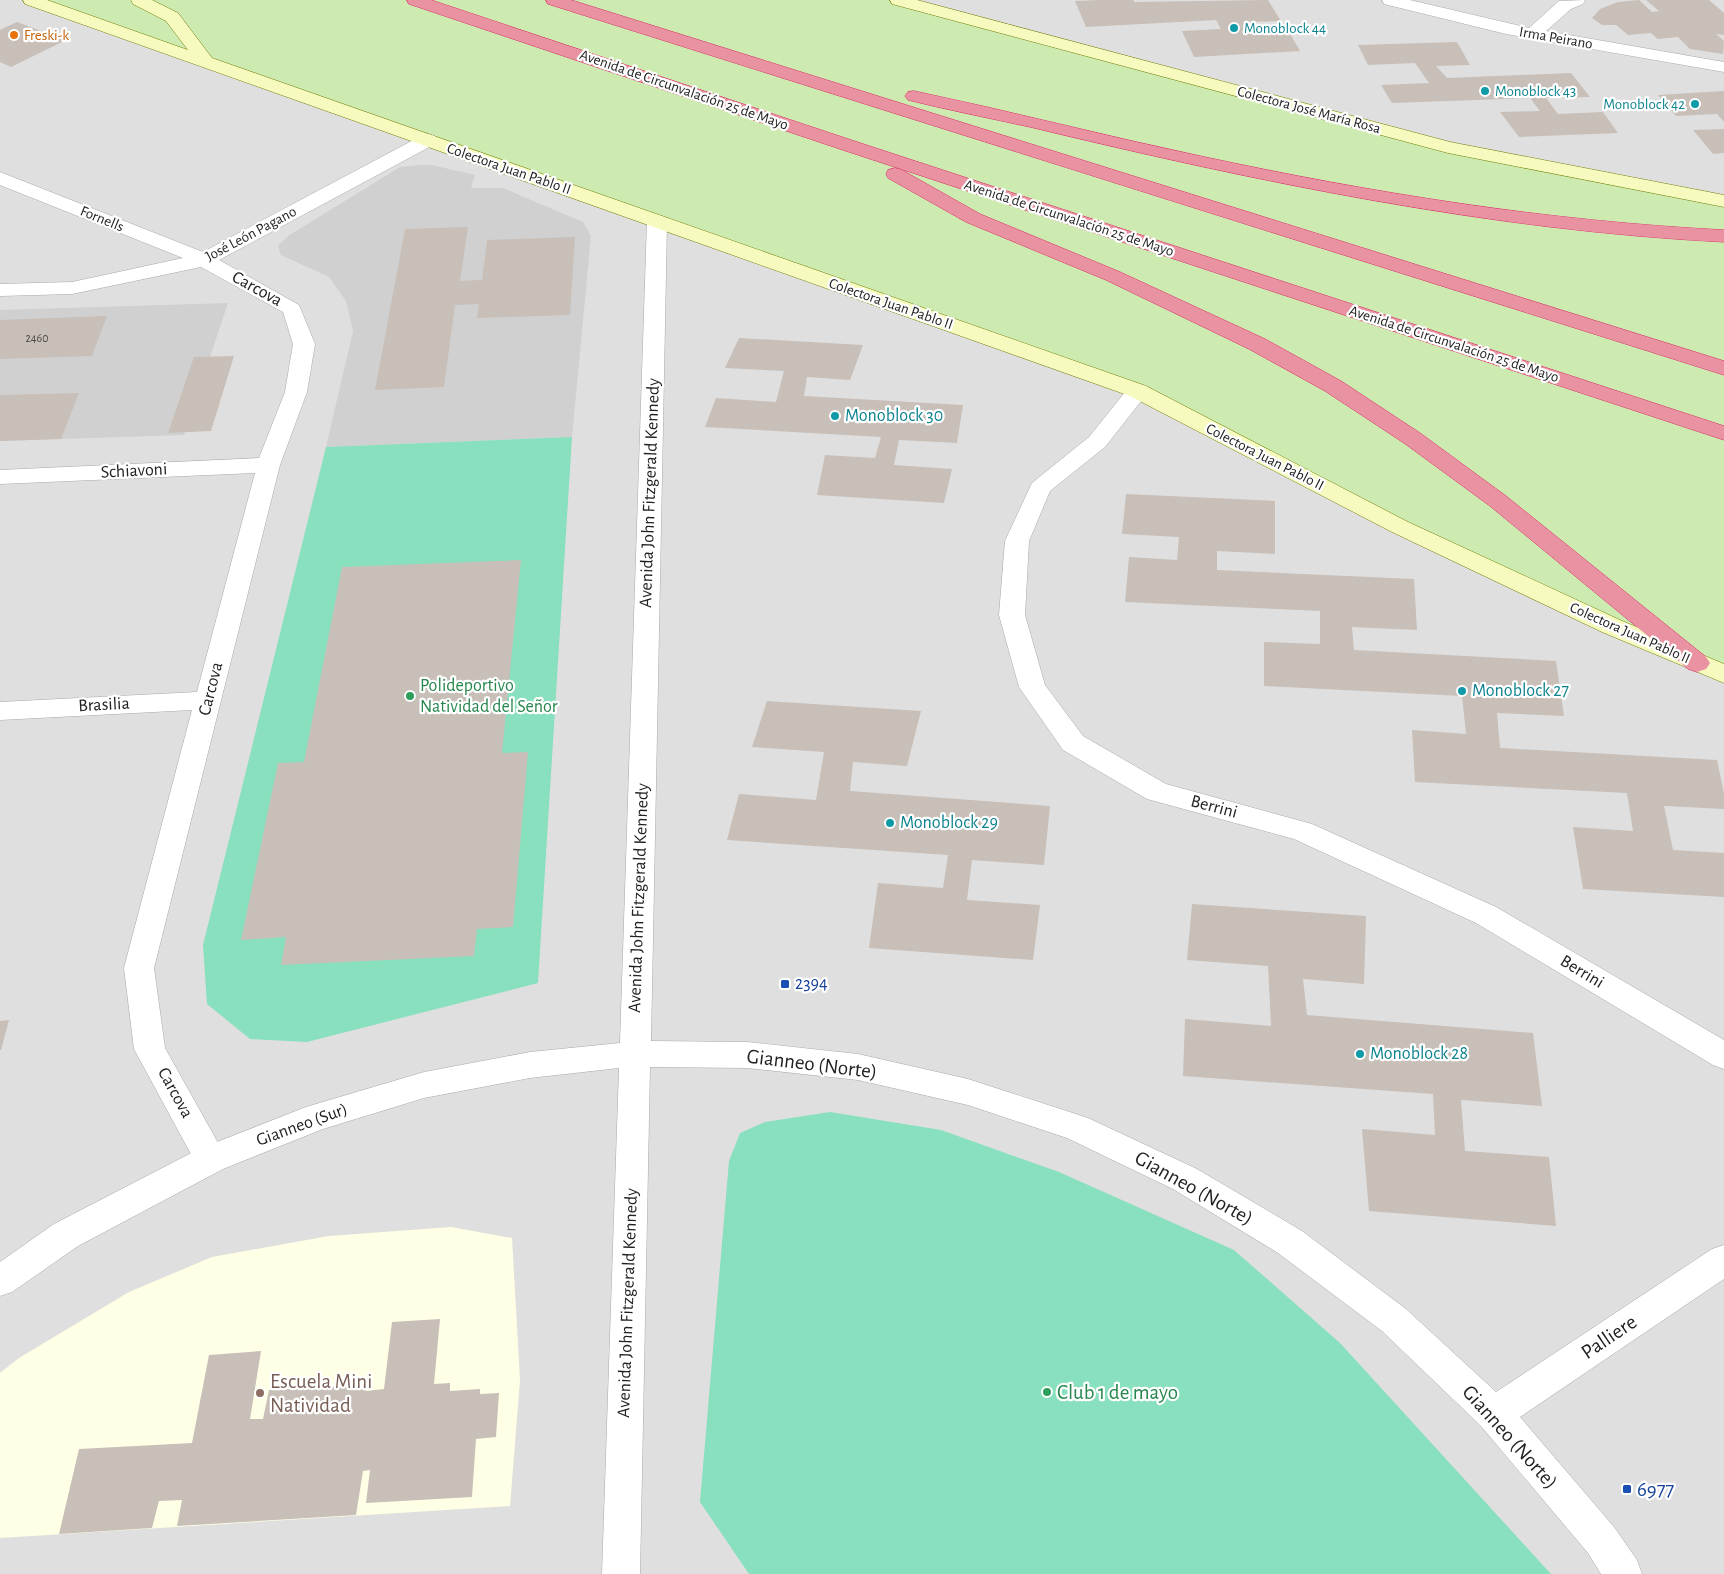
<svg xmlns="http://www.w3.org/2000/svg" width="1724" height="1574" font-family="'Alegreya Sans',sans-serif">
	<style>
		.residential { fill: #e0dfdf }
		.education { fill: #ffffe5 }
		.religious { fill: #d0d0d0 }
		.grass { fill: #cdebb0 }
		.pitch { fill: #88e0be }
		.building { fill: #c7bfb8 }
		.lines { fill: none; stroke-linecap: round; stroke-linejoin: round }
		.minor-casing { stroke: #a9a9a9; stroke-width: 1 }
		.tertiary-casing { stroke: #a9a9a9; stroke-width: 1 }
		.secondary-casing { stroke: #707d05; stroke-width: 1 }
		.motorway-casing { stroke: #dc2a67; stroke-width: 1 }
		.minor { fill: #fff; fill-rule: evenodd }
		.tertiary { fill: #fff; fill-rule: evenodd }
		.secondary { fill: #f7fabf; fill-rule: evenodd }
		.motorway { fill: #e892a2; fill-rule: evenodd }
		.culture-dot { fill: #0f9aa8; stroke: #fff; stroke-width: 2 }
		.food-dot { fill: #e8710a; stroke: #fff; stroke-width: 2 }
		.leisure-dot { fill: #2e9e5b; stroke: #fff; stroke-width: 2 }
		.transit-dot { fill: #1a4fb4; stroke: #fff; stroke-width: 2 }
		.education-dot { fill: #8d6e63; stroke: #fff; stroke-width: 2 }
		.labels { text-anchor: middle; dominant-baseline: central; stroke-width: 4.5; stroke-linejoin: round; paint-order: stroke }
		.far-number-label { font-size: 12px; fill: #4b4948 }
		.far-culture-label { font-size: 15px; fill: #0d838f; stroke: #fff; text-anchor: start }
		.far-food-label { font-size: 15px; fill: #c56008; stroke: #fff; text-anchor: start }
		.far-street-label { font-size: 15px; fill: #222; stroke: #fff }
		.street-label { font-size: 18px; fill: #222; stroke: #fff }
		.culture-label { font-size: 18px; fill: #0d838f; stroke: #fff; text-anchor: start }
		.leisure-label { font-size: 18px; fill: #27864d; stroke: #fff; text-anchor: start }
		.transit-label { font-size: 18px; fill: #164399; stroke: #fff; text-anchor: start }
		.near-street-label { font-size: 21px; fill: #222; stroke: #fff }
		.near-education-label { font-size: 21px; fill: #785e54; stroke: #fff; text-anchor: start }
		.near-leisure-label { font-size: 21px; fill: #27864d; stroke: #fff; text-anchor: start }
		.near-transit-label { font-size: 21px; fill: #164399; stroke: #fff; text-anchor: start }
	</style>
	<rect width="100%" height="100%" fill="#f2efe9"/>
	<rect class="residential" x="0" y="0" width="1724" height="1574"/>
	<path class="education" d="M 451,1227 L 512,1238 L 520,1380 L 510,1506 L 0,1538 L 0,1373 L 19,1358 L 129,1292 L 212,1257 L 329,1236 Z"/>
	<g class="religious">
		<path d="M 418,165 L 432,165 L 475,175 L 471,188 L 503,188 L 583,222 L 591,236 L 572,437 L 326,447 L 353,331 L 346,301 L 329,277 L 281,255 L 278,246 L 288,236 L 400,167 Z"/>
		<path d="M 228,303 L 184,435 L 0,441 L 0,310 Z"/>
	</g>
	<path class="grass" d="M 31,0 L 898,0 L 1448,147 L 1724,201 L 1724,674 L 1697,663 L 1138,391 Z"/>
	<g class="pitch">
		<path d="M 572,437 L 538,983 L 307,1042 L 250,1039 L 207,1004 L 203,945 L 326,447 Z"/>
		<path d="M 830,1112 L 941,1130 L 1059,1172 L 1234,1250 L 1340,1343 L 1551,1574 L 749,1574 L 700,1502 L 729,1161 L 740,1133 L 765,1122 Z"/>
	</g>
	<g class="building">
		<path d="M 1100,0 L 1134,0 L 1134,2 L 1268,0 L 1281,21 L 1245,22 L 1250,31 L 1288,30 L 1300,51 L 1194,57 L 1182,31 L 1221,29 L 1216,20 L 1086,27 L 1075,1 Z"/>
		<path d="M 1639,0 L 1652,12 L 1659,11 L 1646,0 L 1709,0 L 1724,13 L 1724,35 L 1716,34 L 1724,41 L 1723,54 L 1690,49 L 1678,37 L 1658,39 L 1651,33 L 1628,35 L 1616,25 L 1602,25 L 1592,18 L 1600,9 L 1618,2 Z"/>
		<path d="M 17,22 L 41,31 L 66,40 L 11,67 L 0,62 L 0,30 Z"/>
		<path d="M 1457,42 L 1470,65 L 1436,66 L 1447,78 L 1571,73 L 1590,97 L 1546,98 L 1558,114 L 1603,112 L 1618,133 L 1519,137 L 1500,112 L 1540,111 L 1530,98 L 1392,103 L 1381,85 L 1429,83 L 1415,63 L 1368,65 L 1358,45 Z"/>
		<path d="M 1724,91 L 1724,122 L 1717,114 L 1676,116 L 1658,95 Z"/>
		<path d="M 1724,129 L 1724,153 L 1713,154 L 1693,130 Z"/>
		<path d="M 468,227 L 460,281 L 482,280 L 487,240 L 575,237 L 570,315 L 477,318 L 479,304 L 455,305 L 444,387 L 375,390 L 405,229 Z"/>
		<path d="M 107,316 L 92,356 L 0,359 L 0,320 Z"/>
		<path d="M 739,338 L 863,345 L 850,380 L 807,377 L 804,396 L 963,405 L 957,443 L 899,440 L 894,465 L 952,469 L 944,503 L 817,495 L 825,455 L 875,458 L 881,437 L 705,427 L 716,398 L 776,402 L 784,371 L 725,368 Z"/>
		<path d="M 234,356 L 211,431 L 168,433 L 194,357 Z"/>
		<path d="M 79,393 L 61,439 L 0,441 L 0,395 Z"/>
		<path d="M 1126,494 L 1275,501 L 1275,554 L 1217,551 L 1217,570 L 1414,579 L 1417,630 L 1352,627 L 1354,650 L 1556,661 L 1564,716 L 1497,713 L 1500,748 L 1717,760 L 1724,793 L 1724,809 L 1664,806 L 1673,850 L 1724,853 L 1724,897 L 1583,889 L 1573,827 L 1633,831 L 1627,793 L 1415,782 L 1412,730 L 1466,734 L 1462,696 L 1264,686 L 1264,642 L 1320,644 L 1320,611 L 1125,602 L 1129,557 L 1177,560 L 1179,537 L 1122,534 Z"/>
		<path d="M 521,560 L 502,753 L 528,752 L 513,927 L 477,929 L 474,956 L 281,965 L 286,937 L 241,940 L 278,763 L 304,762 L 342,567 Z"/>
		<path d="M 767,701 L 921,711 L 907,766 L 853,762 L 850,791 L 1050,806 L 1044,865 L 972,860 L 967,900 L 1040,905 L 1033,960 L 869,948 L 878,883 L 943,888 L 948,855 L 727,840 L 739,794 L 816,800 L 824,752 L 752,747 Z"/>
		<path d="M 1192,904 L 1366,916 L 1364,984 L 1303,979 L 1307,1015 L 1533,1033 L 1542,1106 L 1461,1100 L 1465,1151 L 1549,1157 L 1556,1226 L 1369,1211 L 1362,1129 L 1435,1135 L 1433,1094 L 1183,1076 L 1185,1019 L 1271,1026 L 1268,966 L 1187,960 Z"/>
		<path d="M 9,1020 L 1,1050 L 0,1050 L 0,1021 Z"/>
		<path d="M 440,1319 L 434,1384 L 450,1383 L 450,1391 L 480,1389 L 480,1394 L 499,1393 L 496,1437 L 476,1439 L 472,1497 L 366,1503 L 370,1470 L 363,1471 L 356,1515 L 177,1526 L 182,1500 L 159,1501 L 152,1528 L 59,1534 L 79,1449 L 192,1443 L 209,1355 L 261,1351 L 250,1419 L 263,1419 L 269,1390 L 366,1385 L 366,1391 L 384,1389 L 392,1322 Z"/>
	</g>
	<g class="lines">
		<defs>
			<g id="minor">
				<path d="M 1382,0 L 1410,0 L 1529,28 L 1559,1 L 1585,0 L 1583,4 L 1571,9 L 1546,31 L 1724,62 L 1724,72 L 1506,34 L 1384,4 Z"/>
				<path d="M 428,134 L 435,136 L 437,140 L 435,144 L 219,260 L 299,305 L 315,344 L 307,392 L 280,465 L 154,968 L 165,1048 L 227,1159 L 223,1169 L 211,1173 L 199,1169 L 134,1049 L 124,968 L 192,710 L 0,720 L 0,702 L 197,692 L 255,473 L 0,484 L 0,470 L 259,458 L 285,392 L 293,344 L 283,312 L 201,267 L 72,294 L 0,296 L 0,284 L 72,282 L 183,258 L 0,185 L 0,172 L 203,252 L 421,136 Z"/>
				<path d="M 1138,384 L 1146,386 L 1149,391 L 1105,447 L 1050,491 L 1029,541 L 1025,615 L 1045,685 L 1083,736 L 1166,784 L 1312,824 L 1496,907 L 1724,1040 L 1724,1069 L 1713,1065 L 1476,923 L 1294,839 L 1147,799 L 1063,750 L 1019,687 L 999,615 L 1005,541 L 1032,483 L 1089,437 L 1130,386 Z"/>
			</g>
			<path id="tertiary" d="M 657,215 L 664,217 L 667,221 L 651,1041 L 747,1042 L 858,1054 L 968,1079 L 1088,1118 L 1197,1169 L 1302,1231 L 1406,1309 L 1496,1392 L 1712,1249 L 1724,1245 L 1724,1279 L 1520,1417 L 1614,1527 L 1637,1560 L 1642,1574 L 1601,1574 L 1588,1553 L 1481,1426 L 1382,1331 L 1278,1253 L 1173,1189 L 1067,1138 L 968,1105 L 858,1080 L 747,1068 L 650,1067 L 640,1574 L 602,1574 L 619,1068 L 530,1078 L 424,1098 L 323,1129 L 223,1169 L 78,1246 L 12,1292 L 0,1296 L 0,1262 L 54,1224 L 199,1149 L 306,1107 L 424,1072 L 530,1052 L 620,1043 L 647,221 L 650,217 Z"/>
			<g id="secondary">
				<path d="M 23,0 L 47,0 L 188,50 L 166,21 L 133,4 L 131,0 L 152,0 L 178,13 L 212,58 L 1146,386 L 1408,522 L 1620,620 L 1724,664 L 1724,683 L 1602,632 L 1392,532 L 1130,396 L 25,4 Z"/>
				<path d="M 890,0 L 917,0 L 1450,142 L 1724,195 L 1724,207 L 1448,153 L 892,4 Z"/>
			</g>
			<g id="motorway">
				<path d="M 407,0 L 431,0 L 851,140 L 1724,426 L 1724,440 L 837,148 L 409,4 Z"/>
				<path d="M 546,0 L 571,0 L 1724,361 L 1724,375 L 548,4 Z"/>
				<path d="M 914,91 C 1010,111 1105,136 1200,156 C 1372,193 1548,221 1724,230 L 1724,242 C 1489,230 1258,182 1030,127 C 989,118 948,110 908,100 L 905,96 L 908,92 Z"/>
				<path d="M 895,168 L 902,170 L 980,214 L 1120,272 L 1265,339 L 1341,381 L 1420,433 L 1506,496 L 1706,657 L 1710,663 L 1706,669 L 1697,672 L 1688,669 L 1490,506 L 1404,443 L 1325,391 L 1249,349 L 1106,280 L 966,222 L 888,178 L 886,174 L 888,170 Z"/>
			</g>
		</defs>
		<use href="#minor" class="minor-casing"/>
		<use href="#tertiary" class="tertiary-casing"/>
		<use href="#secondary" class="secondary-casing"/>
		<use href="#motorway" class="motorway-casing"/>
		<use href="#minor" class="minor"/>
		<use href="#tertiary" class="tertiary"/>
		<use href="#secondary" class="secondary"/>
		<use href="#motorway" class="motorway"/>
	</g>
	<g class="culture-dot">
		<circle cx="1234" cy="28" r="5"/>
		<circle cx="1485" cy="91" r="5"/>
		<circle cx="1695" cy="104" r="5"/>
		<circle cx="835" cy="416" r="5"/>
		<circle cx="1462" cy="691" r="5"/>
		<circle cx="890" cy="823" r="5"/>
		<circle cx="1360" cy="1054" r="5"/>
	</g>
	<circle class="food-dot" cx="14" cy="35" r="5"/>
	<g class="leisure-dot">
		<circle cx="410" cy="696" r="5"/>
		<circle cx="1047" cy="1392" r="5"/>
	</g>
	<g class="transit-dot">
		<rect x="780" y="979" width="10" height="10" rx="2.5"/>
		<rect x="1622" y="1484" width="10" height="10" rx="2.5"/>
	</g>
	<circle class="education-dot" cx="260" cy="1393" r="5"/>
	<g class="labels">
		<g class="far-number-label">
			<text x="37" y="338">2460</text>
		</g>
		<g class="far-culture-label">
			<text x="1244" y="28">Monoblock 44</text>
			<text x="1495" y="91">Monoblock 43</text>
			<text x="1685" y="104" text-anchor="end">Monoblock 42</text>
		</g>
		<g class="far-food-label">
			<text x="24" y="35">Freski-k</text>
		</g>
		<g class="far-street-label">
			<text transform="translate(1556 38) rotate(10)">Irma Peirano</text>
			<text transform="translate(684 90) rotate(19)">Avenida de Circunvalación 25 de Mayo</text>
			<text transform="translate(1309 110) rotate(15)">Colectora José María Rosa</text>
			<text transform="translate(509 169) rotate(19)">Colectora Juan Pablo II</text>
			<text transform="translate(1069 218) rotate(18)">Avenida de Circunvalación 25 de Mayo</text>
			<text transform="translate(102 219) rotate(22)">Fornells</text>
			<text transform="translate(251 234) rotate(-28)">José León Pagano</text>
			<text transform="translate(891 304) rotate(19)">Colectora Juan Pablo II</text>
			<text transform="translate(1454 344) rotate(18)">Avenida de Circunvalación 25 de Mayo</text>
			<text transform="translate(1265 457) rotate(27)">Colectora Juan Pablo II</text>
			<text transform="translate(1630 633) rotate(24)">Colectora Juan Pablo II</text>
		</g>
		<g class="street-label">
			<text transform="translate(257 289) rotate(29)">Carcova</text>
			<text transform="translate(134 471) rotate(-3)">Schiavoni</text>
			<text transform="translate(650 493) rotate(-88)">Avenida John Fitzgerald Kennedy</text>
			<text transform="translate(211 689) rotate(-76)">Carcova</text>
			<text transform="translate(104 705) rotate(-3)">Brasilia</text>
			<text transform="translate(1214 807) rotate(15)">Berrini</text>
			<text transform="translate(639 898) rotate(-88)">Avenida John Fitzgerald Kennedy</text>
			<text transform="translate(1582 972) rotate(31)">Berrini</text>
			<text transform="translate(175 1093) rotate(61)">Carcova</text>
			<text transform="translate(302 1125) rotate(-20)">Gianneo (Sur)</text>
			<text transform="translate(628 1303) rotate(-88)">Avenida John Fitzgerald Kennedy</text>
		</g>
		<g class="culture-label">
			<text x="845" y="416">Monoblock 30</text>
			<text x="1472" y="691">Monoblock 27</text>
			<text x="900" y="823">Monoblock 29</text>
			<text x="1370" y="1054">Monoblock 28</text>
		</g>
		<g class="leisure-label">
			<text x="420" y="686">Polideportivo<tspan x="420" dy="21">Natividad del Señor</tspan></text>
		</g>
		<g class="transit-label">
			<text x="795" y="984">2394</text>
		</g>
		<g class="near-street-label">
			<text transform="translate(812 1064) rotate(7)">Gianneo (Norte)</text>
			<text transform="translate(1194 1188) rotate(29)">Gianneo (Norte)</text>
			<text transform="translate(1609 1337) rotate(-34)">Palliere</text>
			<text transform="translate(1510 1437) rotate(48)">Gianneo (Norte)</text>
		</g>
		<g class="near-education-label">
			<text x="270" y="1381">Escuela Mini<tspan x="270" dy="24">Natividad</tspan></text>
		</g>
		<g class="near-leisure-label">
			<text x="1057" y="1392">Club 1 de mayo</text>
		</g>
		<g class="near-transit-label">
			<text x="1637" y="1489">6977</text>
		</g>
	</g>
</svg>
